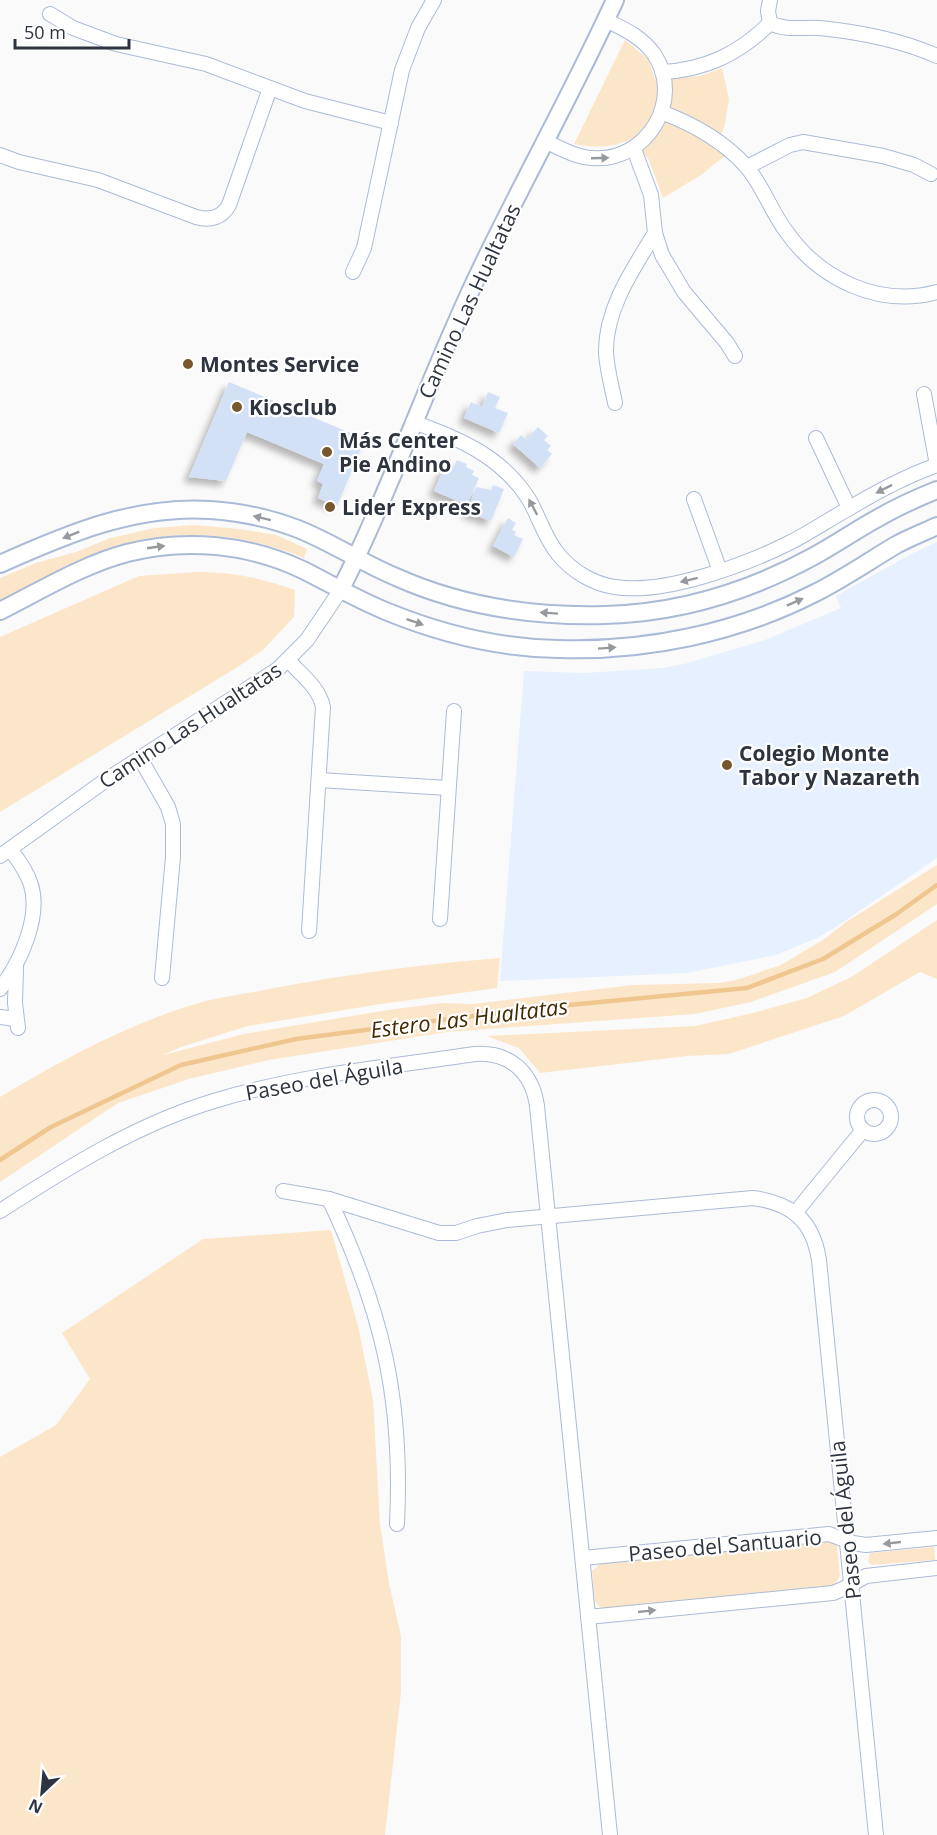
<svg xmlns="http://www.w3.org/2000/svg" width="937" height="1835" font-family="'Open Sans',sans-serif">
	<style>
		.built { fill: #e7f0fe }
		.green { fill: #fce6ca }
		.lines { fill: none; stroke-linecap: round; stroke-linejoin: round }
		.stream { stroke: #efc68f; stroke-width: 4.5 }
		.building { fill: #d3e1f7; filter: url(#shadow) }
		.minor-casing { stroke: #abbbd7; stroke-width: 16 }
		.tertiary-casing { stroke: #abbbd7; stroke-width: 20 }
		.minor { stroke: #fff; stroke-width: 14 }
		.tertiary { stroke: #fff; stroke-width: 16 }
		.oneway { fill: #969a9f }
		.poi-dot { fill: #76582c; stroke: #fff; stroke-width: 2 }
		.labels { text-anchor: middle; dominant-baseline: central; stroke-width: 4.5; stroke-linejoin: round; paint-order: stroke }
		.street-label { font-size: 21px; fill: #2e343f; stroke: #fff }
		.poi-label { font-size: 21px; font-weight: bold; fill: #2e343f; stroke: #fff; text-anchor: start }
		.water-label { font-size: 22px; font-style: italic; fill: #442a00; stroke: #fff }
	</style>
	<defs>
		<filter id="shadow"><feDropShadow dx="-5.5" dy="5.5" stdDeviation="3" flood-color="#0004"/></filter>
	</defs>
	<rect width="100%" height="100%" fill="#fafafa"/>
	<path class="built" d="M 937,542 L 937,858 L 836,927 L 817,938 L 776,955 L 687,973 L 500,981 L 524,671 L 584,673 L 663,668 L 684,664 L 765,640 L 841,608 L 836,596 L 909,555 Z"/>
	<g class="green">
		<path d="M 625,40 L 648,59 L 655,79 L 700,76 L 722,68 L 729,99 L 725,123 L 717,149 L 726,155 L 701,175 L 663,198 L 648,158 L 629,140 C 610,148 594,148 574,144 Z"/>
		<path d="M 194,525 L 240,529 L 276,535 L 307,549 L 304,558 C 220,524 144,528 63,567 C 41,578 23,595 0,604 L 0,578 L 36,563 L 76,552 L 110,538 L 155,528 Z"/>
		<path d="M 197,572 C 233,572 261,578 295,590 L 294,617 L 263,650 L 236,668 L 0,812 L 0,637 L 139,576 Z"/>
		<path d="M 937,865 L 937,904 L 835,972 L 751,1002 L 695,1014 L 447,1032 L 269,1060 L 189,1079 L 118,1103 L 0,1182 L 0,1097 C 65,1058 133,1021 206,1001 C 228,996 251,993 274,988 C 349,974 423,964 500,958 L 497,988 L 381,1004 L 248,1026 L 181,1047 L 163,1055 L 244,1034 L 388,1010 L 442,1003 L 473,1004 L 633,985 L 719,983 L 736,980 L 781,965 L 826,938 L 846,922 Z"/>
		<path d="M 937,920 L 937,979 L 920,972 L 844,1016 L 729,1054 L 688,1056 L 540,1073 L 519,1048 L 486,1036 L 695,1026 L 753,1013 L 807,998 L 853,976 Z"/>
		<path d="M 331,1230 L 358,1326 L 373,1400 L 380,1524 L 389,1583 L 401,1636 L 401,1692 L 385,1835 L 0,1835 L 0,1457 L 56,1425 L 90,1379 L 62,1333 L 203,1239 Z"/>
		<path d="M 827,1540 L 837,1546 L 840,1576 L 834,1587 L 602,1609 L 595,1602 L 592,1571 L 600,1564 Z"/>
		<path d="M 934,1547 L 935,1560 L 872,1565 L 868,1562 L 870,1553 Z"/>
	</g>
	<g class="lines">
		<path class="stream" d="M 0,1160 L 51,1127 L 181,1065 L 296,1039 L 527,1009 L 747,988 L 823,959 L 895,915 L 937,885"/>
	</g>
	<g class="building">
		<path d="M 229,382 L 365,439 L 337,506 L 318,498 L 323,484 L 317,481 L 324,464 L 247,432 L 226,481 L 189,477 Z"/>
		<path d="M 488,392 L 500,397 L 495,408 L 508,413 L 499,433 L 464,418 L 471,402 L 482,407 Z"/>
		<path d="M 538,427 L 548,436 L 544,440 L 551,446 L 547,450 L 552,454 L 540,468 L 513,444 L 521,435 L 527,440 Z"/>
		<path d="M 457,460 L 467,464 L 466,467 L 474,471 L 472,475 L 479,478 L 467,505 L 434,491 L 445,466 L 453,469 Z"/>
		<path d="M 493,485 L 504,489 L 491,521 L 467,512 L 476,487 L 491,490 Z"/>
		<path d="M 508,518 L 516,523 L 512,530 L 516,532 L 514,535 L 523,539 L 514,557 L 493,546 Z"/>
	</g>
	<g class="lines">
		<defs>
			<g id="minor">
				<path d="M 50,14 L 73,28 L 116,44 L 206,64 L 305,101 L 391,123"/>
				<path d="M 770,23 C 785,31 803,27 820,28 C 859,32 901,40 937,56"/>
				<path d="M 770,23 L 768,11 L 770,0"/>
				<path d="M 662,72 C 705,70 739,54 770,23"/>
				<path d="M 661,112 C 693,124 722,140 745,165 C 763,185 770,210 786,231 C 819,279 879,308 937,292"/>
				<path d="M 545,141 C 560,148 575,157 592,158 C 646,163 685,100 654,54 C 642,37 624,29 606,20"/>
				<path d="M 634,149 L 651,195 L 655,233 L 662,255 L 684,292 L 727,343 L 735,356"/>
				<path d="M 0,155 L 19,162 L 98,180 L 196,217 C 210,221 222,218 229,205 L 270,88"/>
				<path d="M 747,167 L 790,145 L 803,142 L 883,156 L 914,165 L 931,174"/>
				<path d="M 353,272 L 364,248 L 402,70 L 418,28 L 434,0"/>
				<path d="M 615,403 C 612,387 607,370 606,353 C 605,309 633,269 655,233"/>
				<path d="M 413,422 C 458,438 501,456 528,498 C 539,516 544,537 558,554 C 572,571 593,584 615,587 C 664,595 745,565 789,543 C 809,533 828,520 848,509 C 876,492 906,476 937,465 L 924,394"/>
				<path d="M 816,438 L 849,508"/>
				<path d="M 694,499 L 720,571"/>
				<path d="M 288,660 C 301,675 319,687 323,707 L 309,931"/>
				<path d="M 140,758 L 168,807 L 173,824 L 173,857 L 162,978"/>
				<path d="M 319,780 L 448,788"/>
				<path d="M 0,856 L 106,780 L 278,669 L 307,640 L 340,591"/>
				<path d="M 440,919 L 454,711"/>
				<path d="M 16,967 L 15,1003 L 18,1028"/>
				<path d="M 0,989 C 20,963 41,917 31,885 C 27,871 18,860 10,849"/>
				<path d="M 0,1017 L 16,1019"/>
				<circle cx="874" cy="1117" r="17"/>
				<path d="M 283,1191 L 329,1199 L 439,1233 L 456,1233 L 477,1226 L 507,1220 L 753,1198 C 792,1203 813,1221 819,1260 L 876,1835"/>
				<path d="M 329,1199 C 383,1312 403,1400 397,1524"/>
				<path d="M 0,1211 C 67,1168 137,1124 214,1101 C 298,1075 388,1067 475,1054 C 509,1052 532,1071 537,1106 L 610,1835"/>
				<path d="M 795,1213 L 863,1130"/>
				<path d="M 583,1558 L 829,1534 L 853,1543 L 866,1545 L 937,1538"/>
				<path d="M 588,1617 L 833,1593 L 843,1589 L 866,1576 L 937,1568"/>
			</g>
			<g id="tertiary">
				<path d="M 0,564 C 67,534 135,505 210,510 C 239,512 270,518 298,529 C 331,542 362,563 396,577 C 461,606 534,617 605,615 C 678,613 750,591 814,556 C 836,544 856,530 878,518 C 897,507 917,498 937,490"/>
				<path d="M 340,591 C 391,489 428,380 477,277 C 521,184 572,94 615,0"/>
				<path d="M 0,611 C 42,590 82,565 127,553 C 185,538 249,544 303,570 C 331,584 358,600 388,612 C 442,634 500,648 558,649 C 645,652 737,633 815,593 C 843,579 869,561 896,545 C 909,538 924,532 937,526"/>
			</g>
		</defs>
		<use href="#minor" class="minor-casing"/>
		<use href="#tertiary" class="tertiary-casing"/>
		<use href="#minor" class="minor"/>
		<use href="#tertiary" class="tertiary"/>
	</g>
	<defs><path id="oneway-solid" d="M-6-.8H1V-3.2L6.5 0L1 3.2V.8H-6Z" transform="scale(1.5)"/></defs>
	<g class="oneway">
		<use href="#oneway-solid" transform="translate(600 158) rotate(-2)"/>
		<use href="#oneway-solid" transform="translate(884 489) rotate(153)"/>
		<use href="#oneway-solid" transform="translate(533 507) rotate(-118)"/>
		<use href="#oneway-solid" transform="translate(262 518) rotate(-166)"/>
		<use href="#oneway-solid" transform="translate(71 535) rotate(158)"/>
		<use href="#oneway-solid" transform="translate(156 547) rotate(-8)"/>
		<use href="#oneway-solid" transform="translate(689 580) rotate(166)"/>
		<use href="#oneway-solid" transform="translate(795 602) rotate(-24)"/>
		<use href="#oneway-solid" transform="translate(549 613) rotate(-176)"/>
		<use href="#oneway-solid" transform="translate(415 622) rotate(19)"/>
		<use href="#oneway-solid" transform="translate(607 648) rotate(-4)"/>
		<use href="#oneway-solid" transform="translate(892 1543) rotate(174)"/>
		<use href="#oneway-solid" transform="translate(647 1611) rotate(-6)"/>
	</g>
	<g class="poi-dot">
		<circle cx="188" cy="364" r="6"/>
		<circle cx="237" cy="407" r="6"/>
		<circle cx="327" cy="452" r="6"/>
		<circle cx="330" cy="507" r="6"/>
		<circle cx="727" cy="765" r="6"/>
	</g>
	<g class="labels">
		<g class="street-label">
			<text transform="translate(469 301) rotate(-65)">Camino Las Hualtatas</text>
			<text transform="translate(190 725) rotate(-33)">Camino Las Hualtatas</text>
			<text transform="translate(324 1079) rotate(-10)">Paseo del Águila</text>
			<text transform="translate(845 1520) rotate(-96)">Paseo del Águila</text>
			<text transform="translate(725 1545) rotate(-5)">Paseo del Santuario</text>
		</g>
		<g class="poi-label">
			<text x="200" y="364">Montes Service</text>
			<text x="249" y="407">Kiosclub</text>
			<text x="339" y="440">Más Center<tspan x="339" dy="24">Pie Andino</tspan></text>
			<text x="342" y="507">Lider Express</text>
			<text x="739" y="753">Colegio Monte<tspan x="739" dy="24">Tabor y Nazareth</tspan></text>
		</g>
		<g class="water-label">
			<text transform="translate(469 1017) rotate(-7)">Estero Las Hualtatas</text>
		</g>
	</g>
	<g transform="translate(42 1793) rotate(206)" stroke="#ffffff" stroke-width="4.5" paint-order="stroke">
	<path d="M0-4.5L10 22L0 15L-10 22Z" fill="#2e343f"/>
	<text y="-9" font-size="16" font-weight="bold" text-anchor="middle" fill="#2e343f">N</text>
	</g>
	<path d="M15 39v9h114v-9" fill="none" stroke="#2e343f" stroke-width="3"/>
	<text x="24" y="39" font-size="18" fill="#2e343f" stroke="#ffffff" stroke-width="4.5" paint-order="stroke">50 m</text>
</svg>
